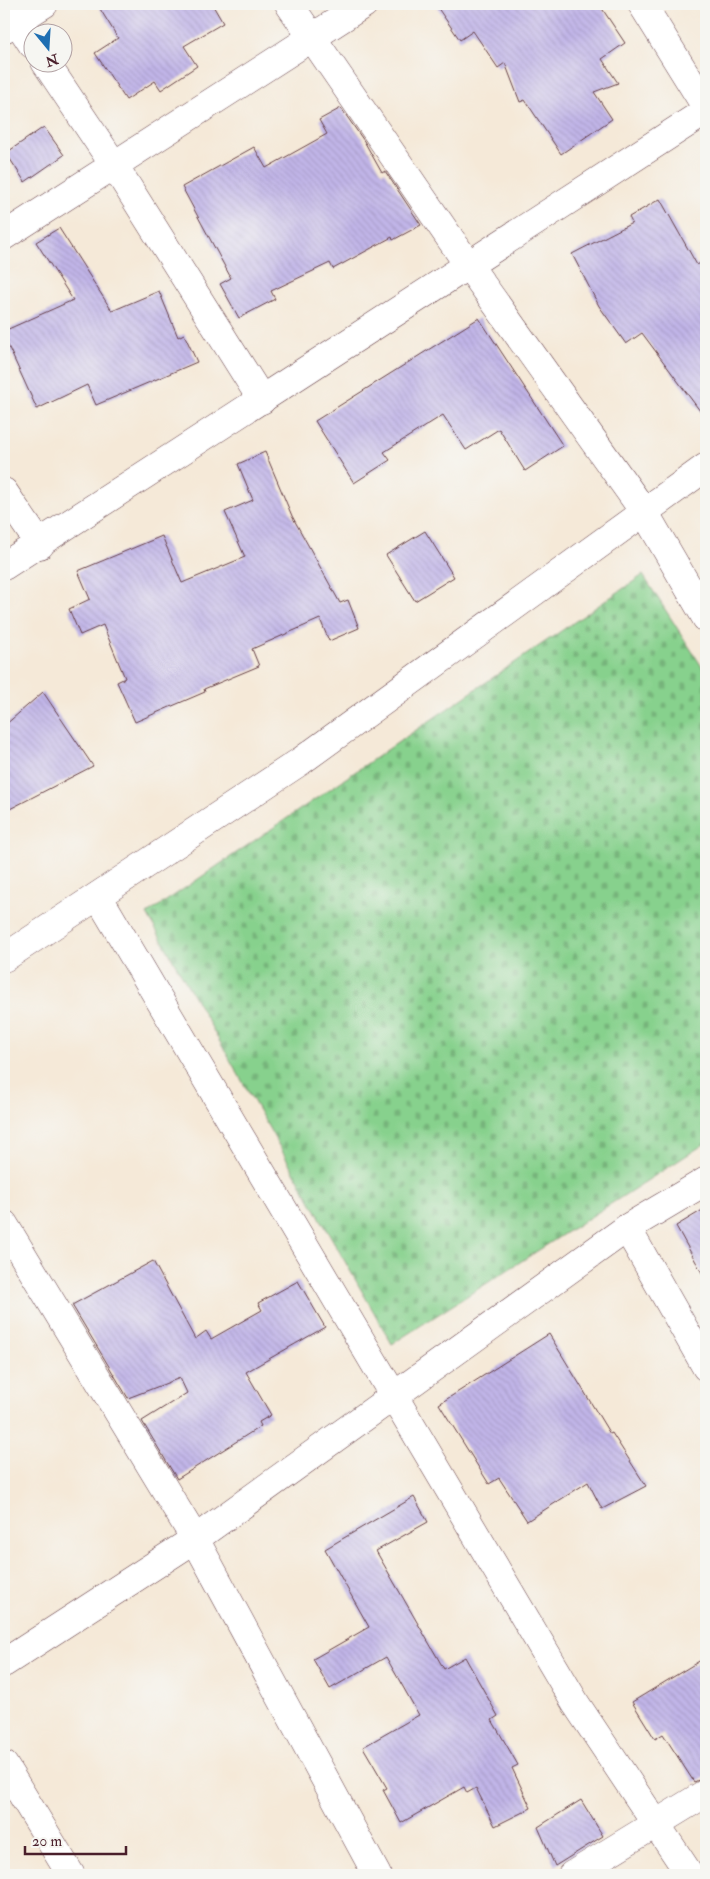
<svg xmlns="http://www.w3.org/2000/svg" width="710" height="1879" font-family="'IM FELL Double Pica',serif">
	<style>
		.cemetery { fill: url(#cemetery-stones); stroke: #68785c }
		.building { fill: url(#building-back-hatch) }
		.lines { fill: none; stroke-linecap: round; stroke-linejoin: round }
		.street-casing { stroke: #643d45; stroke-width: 29 }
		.street { stroke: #fff; stroke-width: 28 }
	</style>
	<defs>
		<pattern id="cemetery-stones" width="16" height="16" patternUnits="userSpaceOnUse" patternTransform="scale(1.25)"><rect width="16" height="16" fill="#87d18d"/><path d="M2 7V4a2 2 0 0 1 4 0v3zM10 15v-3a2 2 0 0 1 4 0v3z" fill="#76b37a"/></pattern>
		<pattern id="building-back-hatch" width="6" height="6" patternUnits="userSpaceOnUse" patternTransform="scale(1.25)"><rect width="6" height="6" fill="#c1b5e8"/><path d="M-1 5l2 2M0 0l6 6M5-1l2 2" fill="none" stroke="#a79bc7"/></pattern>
	</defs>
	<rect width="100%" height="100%" fill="#f6f6f2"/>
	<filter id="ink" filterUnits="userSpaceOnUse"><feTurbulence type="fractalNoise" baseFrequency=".02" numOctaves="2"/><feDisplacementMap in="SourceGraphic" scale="10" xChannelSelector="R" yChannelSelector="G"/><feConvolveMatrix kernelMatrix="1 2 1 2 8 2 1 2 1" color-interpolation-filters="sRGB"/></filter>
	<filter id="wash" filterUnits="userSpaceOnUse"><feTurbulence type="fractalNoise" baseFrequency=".0096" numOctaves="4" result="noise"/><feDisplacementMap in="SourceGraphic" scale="20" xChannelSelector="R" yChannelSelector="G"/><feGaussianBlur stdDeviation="1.12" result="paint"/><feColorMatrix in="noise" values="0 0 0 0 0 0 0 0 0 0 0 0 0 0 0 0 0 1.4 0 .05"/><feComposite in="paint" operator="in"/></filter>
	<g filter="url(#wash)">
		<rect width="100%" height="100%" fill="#f5e9d8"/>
		<path class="cemetery" d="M 643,575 L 706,673 L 706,1143 L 392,1344 L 147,914 Z"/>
		<g id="blocks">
			<g class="building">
				<path d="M 97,4 L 212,4 L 223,23 L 184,46 L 197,66 L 161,90 L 155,81 L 126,100 L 95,53 L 118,38 Z"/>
				<path d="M 435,4 L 599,4 L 625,43 L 602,59 L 618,83 L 594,92 L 612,119 L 561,154 L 525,100 L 520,102 L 505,63 L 498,68 L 473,31 L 460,40 Z"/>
				<path d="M 341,108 L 364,141 L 382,173 L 385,171 L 421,225 L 393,240 L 392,237 L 333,269 L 330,263 L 271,291 L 275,299 L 239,318 L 220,284 L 231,278 L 182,187 L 254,147 L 266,168 L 327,134 L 319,120 Z"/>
				<path d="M 44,127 L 64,155 L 25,182 L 6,153 Z"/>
				<path d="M 660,199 L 697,265 L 706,260 L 706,419 L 642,333 L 626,344 L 599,306 L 572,254 L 632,223 L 629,217 Z"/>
				<path d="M 59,228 L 112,311 L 159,291 L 178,337 L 184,334 L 197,362 L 96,405 L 87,385 L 37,409 L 4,337 L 4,331 L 73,300 L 36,242 Z"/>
				<path d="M 479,318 L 563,446 L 525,471 L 499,429 L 466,450 L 443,415 L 384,452 L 390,460 L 354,483 L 315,421 Z"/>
				<path d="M 265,452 L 292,516 L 340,603 L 348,600 L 359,628 L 329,641 L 320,619 L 252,649 L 259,666 L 204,689 L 205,692 L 135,722 L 117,682 L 125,678 L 103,625 L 80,635 L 69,609 L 90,599 L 78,571 L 162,536 L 182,583 L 245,557 L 225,512 L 253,500 L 238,464 Z"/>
				<path d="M 425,531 L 454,577 L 415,601 L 386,555 Z"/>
				<path d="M 43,692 L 93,766 L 4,812 L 4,726 Z"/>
				<path d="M 706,1208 L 706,1280 L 676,1226 Z"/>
				<path d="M 153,1261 L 195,1339 L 206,1331 L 211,1339 L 262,1310 L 258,1303 L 298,1281 L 325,1327 L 246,1372 L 271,1415 L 259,1422 L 261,1426 L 177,1479 L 142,1421 L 187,1393 L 180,1378 L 128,1398 L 72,1305 Z"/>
				<path d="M 549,1334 L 610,1434 L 612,1433 L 646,1486 L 602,1509 L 588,1482 L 527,1521 L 499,1478 L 489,1484 L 439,1404 Z"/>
				<path d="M 414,1497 L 428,1522 L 376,1551 L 444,1669 L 465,1657 L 498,1716 L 492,1720 L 518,1765 L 512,1768 L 531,1808 L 495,1826 L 476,1788 L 467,1793 L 464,1787 L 401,1823 L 383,1790 L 387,1788 L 363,1747 L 419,1715 L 386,1657 L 330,1689 L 313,1659 L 369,1627 L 325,1549 Z"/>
				<path d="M 706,1657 L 706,1777 L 694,1782 L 663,1734 L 655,1739 L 632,1702 Z"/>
				<path d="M 581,1800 L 603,1836 L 555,1866 L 538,1827 Z"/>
			</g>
		</g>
	</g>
	<g filter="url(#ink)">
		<use href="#blocks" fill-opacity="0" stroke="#643d45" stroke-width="1"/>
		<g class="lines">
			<defs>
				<g id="street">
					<path d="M 6,4 L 32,44"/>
					<path d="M 289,4 L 469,266 L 645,513 L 706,618"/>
					<path d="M 642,4 L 706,107"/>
					<path d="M 4,29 L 44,4"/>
					<path d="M 45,62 L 114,165 L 262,400"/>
					<path d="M 4,236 L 364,4"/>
					<path d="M 4,492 L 40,545"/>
					<path d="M 4,566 L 706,111"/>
					<path d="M 98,896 L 576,1704 L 690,1875"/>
					<path d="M 4,958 L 301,761 L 706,467"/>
					<path d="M 4,1224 L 195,1539 L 377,1875"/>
					<path d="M 627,1228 L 706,1367"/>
					<path d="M 4,1663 L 195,1539 L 627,1228 L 706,1181"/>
					<path d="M 4,1765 L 71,1875"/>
					<path d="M 572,1875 L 706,1793"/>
				</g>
			</defs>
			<use href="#street" class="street-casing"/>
			<use href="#street" class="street"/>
		</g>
	</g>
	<rect width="710" height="1879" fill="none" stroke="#f6f6f2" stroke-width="20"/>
	<g transform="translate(48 48) rotate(162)"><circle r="24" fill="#f6f6f2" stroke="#b1a0a2"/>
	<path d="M0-4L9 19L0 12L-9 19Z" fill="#1f6fb2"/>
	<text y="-8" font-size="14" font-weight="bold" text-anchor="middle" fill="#4a1f2b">N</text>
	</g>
	<path d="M25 1846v8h101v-8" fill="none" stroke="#4a1f2b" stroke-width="2.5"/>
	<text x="32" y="1846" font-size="15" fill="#4a1f2b" stroke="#f6f6f2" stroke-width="4" paint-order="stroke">20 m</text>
</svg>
